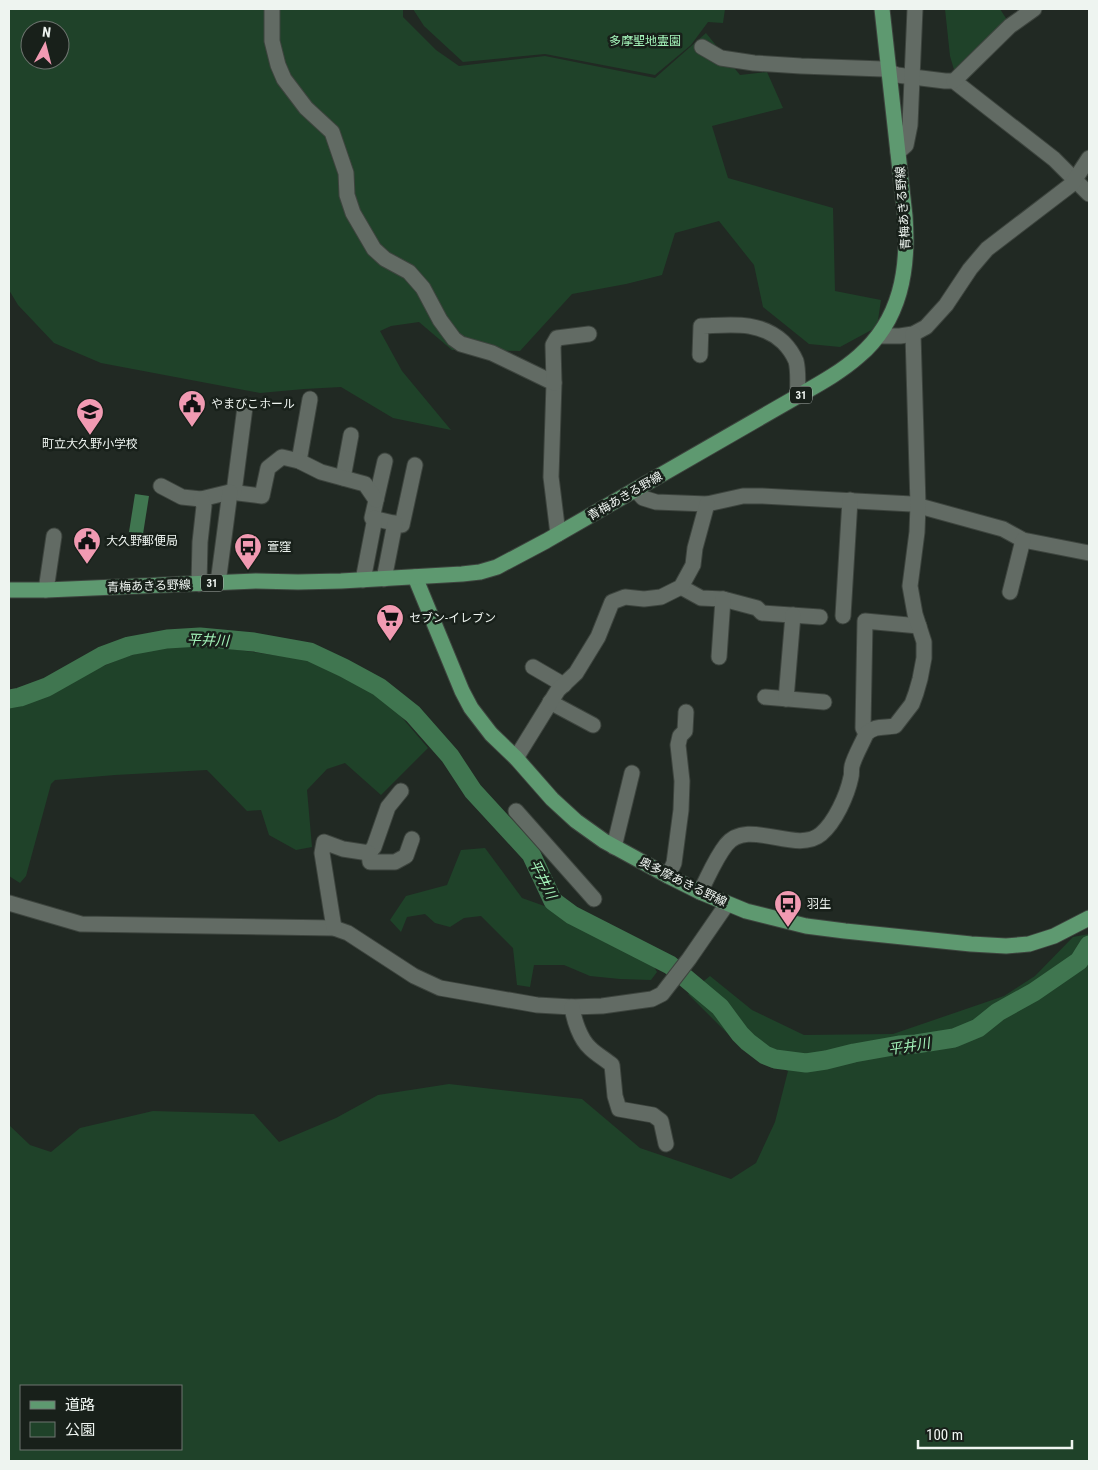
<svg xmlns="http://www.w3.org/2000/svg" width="1098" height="1470" font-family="'Roboto Condensed','Noto Sans JP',sans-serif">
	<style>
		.green { fill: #1f4229; fill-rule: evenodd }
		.water { fill: #407650 }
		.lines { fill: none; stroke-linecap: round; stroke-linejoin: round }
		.river { stroke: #407650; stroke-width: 19 }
		.minor-casing { stroke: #3d443e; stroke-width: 17 }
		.major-casing { stroke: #3d443e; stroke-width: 17 }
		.minor { stroke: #626b64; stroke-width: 15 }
		.major { stroke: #5e9970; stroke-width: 15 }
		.labels { text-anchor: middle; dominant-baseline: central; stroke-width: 5; stroke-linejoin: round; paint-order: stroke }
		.shield { fill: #18201a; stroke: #aeb4b0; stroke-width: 1 }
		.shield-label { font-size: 11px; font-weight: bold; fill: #eef4f0 }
		.park-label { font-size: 12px; fill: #a4f4ba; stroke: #18201a }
		.street-label { font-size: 12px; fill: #eef4f0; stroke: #18201a }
		.poi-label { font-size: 12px; fill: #eef4f0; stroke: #18201a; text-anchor: start }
		.water-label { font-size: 14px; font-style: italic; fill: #a4f5ba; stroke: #18201a }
	</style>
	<rect width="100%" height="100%" fill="#212923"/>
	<g class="green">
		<path d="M 9,9 L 403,9 L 403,17 L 436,50 L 459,66 L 545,56 L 655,78 L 706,33 L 740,75 L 767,72 L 783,108 L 712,126 L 728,178 L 833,208 L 835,291 L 881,300 L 877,327 L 840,347 L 809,344 L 763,307 L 754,265 L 719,221 L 675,233 L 662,275 L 626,284 L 572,294 L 520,351 L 452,350 L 419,322 L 391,326 L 380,331 L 402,371 L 451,430 L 393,418 L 341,387 L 304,389 L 260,393 L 101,363 L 54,343 L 18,305 L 9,290 ZM 30,30 L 60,30 L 60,60 L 30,60 Z"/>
		<path d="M 413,9 L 725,9 L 723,23 L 708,22 L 691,45 L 655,75 L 545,54 L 463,62 L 424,26 Z"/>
		<path d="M 945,9 L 1000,9 L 1009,23 L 955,73 L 950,56 Z"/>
		<path d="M 182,642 L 308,660 L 387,700 L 428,748 L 381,795 L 345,763 L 327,769 L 307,790 L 312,847 L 296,850 L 269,835 L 261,810 L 247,811 L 207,770 L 115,775 L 55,780 L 51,784 L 26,876 L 20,883 L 9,876 L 9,699 L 35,695 L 125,657 Z"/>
		<path d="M 485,848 L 522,898 L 564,913 L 653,965 L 657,972 L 651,980 L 620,979 L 590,976 L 564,965 L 534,965 L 530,987 L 517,985 L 513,948 L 481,916 L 464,918 L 450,927 L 435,923 L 425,914 L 407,917 L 401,932 L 390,920 L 406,896 L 447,885 L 461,850 Z"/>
		<path d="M 1089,934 L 1089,1461 L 9,1461 L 9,1125 L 30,1145 L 51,1152 L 80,1128 L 153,1111 L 254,1114 L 279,1142 L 336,1118 L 378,1095 L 449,1084 L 582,1099 L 640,1148 L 731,1179 L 756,1163 L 775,1122 L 788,1071 L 740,1046 L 688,994 L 710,976 L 752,1010 L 804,1035 L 893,1034 L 1004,996 L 1035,976 L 1073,937 ZM 181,1386 L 181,1449 L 21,1449 L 21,1386 Z"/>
	</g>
	<path class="water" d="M 135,494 L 149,496 L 143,534 L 129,532 Z"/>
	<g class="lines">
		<path class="river" d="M 9,699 L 20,697 L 47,687 L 102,656 L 129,646 L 167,639 L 200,637 L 254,642 L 310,652 L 344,668 L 379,687 L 413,714 L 450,756 L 473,791 L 531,854 L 553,901 L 572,915 L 670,965 L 720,1007 L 740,1034 L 748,1042 L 765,1055 L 775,1059 L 806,1063 L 826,1060 L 854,1053 L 899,1045 L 916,1044 L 954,1038 L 978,1028 L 998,1012 L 1034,992 L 1079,961 L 1089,945"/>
		<defs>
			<g id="minor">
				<path d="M 272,9 L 272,41 L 278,65 L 284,79 L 306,108 L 332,132 L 346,173 L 347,195 L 353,213 L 374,249 L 385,259 L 409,272 L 423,288 L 440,320 L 454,339 L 461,344 L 492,353 L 554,383 L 551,477 L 558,534"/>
				<path d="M 702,47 L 721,58 L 754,63 L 801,66 L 883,69 L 897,75 L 945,81 L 954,81 L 1054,159 L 1089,194"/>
				<path d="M 954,81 L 1010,26 L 1034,9"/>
				<path d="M 898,152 L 906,145 L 910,125 L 915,9"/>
				<path d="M 878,336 L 900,336 L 913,334 L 926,327 L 946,305 L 970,269 L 987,249 L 1072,184 L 1089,158"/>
				<path d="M 700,355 L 701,326 C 730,325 759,320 783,342 C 788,347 793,354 796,361 C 799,372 797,385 798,396"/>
				<path d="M 554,383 L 553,345 L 557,338 L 589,334"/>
				<path d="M 299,461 L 310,399"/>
				<path d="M 385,461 L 372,518 L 402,525 L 415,465"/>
				<path d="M 343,478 L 351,435"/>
				<path d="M 161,486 L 182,497 L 201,499 L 230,492 L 262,496 L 268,468 L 282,457 L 299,461 L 321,472 L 365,484 L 376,500"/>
				<path d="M 636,490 L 643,498 L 656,502 L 707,504 L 743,496 L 762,496 L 912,504 L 1003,529 L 1023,540 L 1089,553"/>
				<path d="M 234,492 L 245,407"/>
				<path d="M 384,579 L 395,523"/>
				<path d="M 363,580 L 375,518"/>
				<path d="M 218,583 L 230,492"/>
				<path d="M 199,584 L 200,542 L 204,506 L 201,499"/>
				<path d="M 681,587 L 701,598 L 723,599 L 757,608 L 762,613 L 820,617"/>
				<path d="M 46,590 L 54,536"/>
				<path d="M 1010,592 L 1023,540"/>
				<path d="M 843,616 L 850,500"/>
				<path d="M 719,657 L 723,599"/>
				<path d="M 533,667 L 564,685"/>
				<path d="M 765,697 L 824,702"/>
				<path d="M 786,699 L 793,615"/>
				<path d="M 550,702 L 593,725"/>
				<path d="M 866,734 L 863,728 L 865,621 L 919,626"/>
				<path d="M 516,758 L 558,690 L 576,673 L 598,637 L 612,602 L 625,597 L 644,599 L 661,597 L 681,587 L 693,565 L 695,548 L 707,504"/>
				<path d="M 401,791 L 388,807 L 374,847 L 369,853 L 370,862 L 395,862 L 406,856 L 412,839"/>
				<path d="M 516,811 L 594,899"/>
				<path d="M 614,847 L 632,773"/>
				<path d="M 668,876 L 674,863 L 681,810 L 682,781 L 678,745 L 680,736 L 685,731 L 686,712"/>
				<path d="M 700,892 C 708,877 715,859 726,845 C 748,817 796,855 821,834 C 835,822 847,796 851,777 C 852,774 851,770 852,766 C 855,755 862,744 866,734 C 875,725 884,728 895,726 L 912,704 L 916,693 L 920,679 L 924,658 L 924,642 L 915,614 L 910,586 L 917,532 L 918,505 L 913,334"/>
				<path d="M 9,903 L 81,924 L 334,928 L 348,933 L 414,976 L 440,988 L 537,1005 L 572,1007 L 602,1006 L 652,999 L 662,994 L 689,959 L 727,904"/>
				<path d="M 334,928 L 322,853 L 324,842 L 343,849 L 369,853"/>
				<path d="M 572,1007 C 574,1020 580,1039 590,1048 C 597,1055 605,1059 612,1065 L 615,1096 L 619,1109 L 653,1115 L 661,1121 L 666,1144"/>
			</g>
			<g id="major">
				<path d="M 415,577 L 462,691 L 471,708 L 491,734 L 516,758 L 552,799 L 576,821 L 604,841 L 668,876 L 700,892 L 746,911 L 806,926 L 845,931 L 971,944 L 1006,946 L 1029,944 L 1054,936 L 1089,918"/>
				<path d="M 9,590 L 46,590 L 256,581 L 298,582 L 341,581 L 462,574 L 480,572 L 497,567 L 546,541 L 798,396 C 819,384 841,372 859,356 C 901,320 909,269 905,216 L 882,9"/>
			</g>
		</defs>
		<use href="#minor" class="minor-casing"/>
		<use href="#major" class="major-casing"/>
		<use href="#minor" class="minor"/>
		<use href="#major" class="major"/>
	</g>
	<defs>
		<symbol id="civic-pin" viewBox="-11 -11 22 30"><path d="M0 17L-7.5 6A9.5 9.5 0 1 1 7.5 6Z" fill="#f19ab2" stroke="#18201a"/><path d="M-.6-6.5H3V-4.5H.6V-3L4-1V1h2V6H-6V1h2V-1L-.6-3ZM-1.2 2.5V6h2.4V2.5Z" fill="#111"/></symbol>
		<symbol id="school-pin" viewBox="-11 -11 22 30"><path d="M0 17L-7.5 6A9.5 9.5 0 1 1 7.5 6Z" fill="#f19ab2" stroke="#18201a"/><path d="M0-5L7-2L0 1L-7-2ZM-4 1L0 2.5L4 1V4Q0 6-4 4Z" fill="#111"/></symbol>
		<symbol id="bus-pin" viewBox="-11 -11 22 30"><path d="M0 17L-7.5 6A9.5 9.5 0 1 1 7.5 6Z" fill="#f19ab2" stroke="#18201a"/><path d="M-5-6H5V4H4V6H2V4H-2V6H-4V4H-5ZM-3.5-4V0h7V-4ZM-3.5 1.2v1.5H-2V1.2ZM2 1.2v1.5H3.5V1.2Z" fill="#111"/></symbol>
		<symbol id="supermarket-pin" viewBox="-11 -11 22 30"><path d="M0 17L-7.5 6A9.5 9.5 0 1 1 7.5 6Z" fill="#f19ab2" stroke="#18201a"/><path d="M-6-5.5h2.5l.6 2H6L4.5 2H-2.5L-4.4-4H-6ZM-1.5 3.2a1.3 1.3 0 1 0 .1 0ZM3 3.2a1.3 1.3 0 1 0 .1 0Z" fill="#111"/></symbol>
	</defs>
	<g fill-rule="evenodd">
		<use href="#civic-pin" x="176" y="388" width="32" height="43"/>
		<use href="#school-pin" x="74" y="396" width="32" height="43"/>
		<use href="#civic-pin" x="71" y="525" width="32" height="43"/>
		<use href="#bus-pin" x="232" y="531" width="32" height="43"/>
		<use href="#supermarket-pin" x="374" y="602" width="32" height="43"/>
		<use href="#bus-pin" x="772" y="888" width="32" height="43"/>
	</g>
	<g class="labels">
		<g class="shield">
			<rect x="790" y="386.5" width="22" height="17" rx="4"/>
			<rect x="201" y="574.5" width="22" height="17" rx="4"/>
		</g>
		<g class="shield-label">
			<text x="801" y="395">31</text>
			<text x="212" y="583">31</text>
		</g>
		<g class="park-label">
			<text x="645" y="41">多摩聖地霊園</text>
		</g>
		<g class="street-label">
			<text transform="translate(903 208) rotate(-94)">青梅あきる野線</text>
			<text transform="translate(625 496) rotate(-30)">青梅あきる野線</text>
			<text transform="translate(149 586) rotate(-2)">青梅あきる野線</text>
			<text transform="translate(683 882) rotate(26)">奥多摩あきる野線</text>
		</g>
		<g class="poi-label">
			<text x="211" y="404">やまびこホール</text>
			<text x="90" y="444" text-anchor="middle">町立大久野小学校</text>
			<text x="106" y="541">大久野郵便局</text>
			<text x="267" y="547">萱窪</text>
			<text x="409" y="618">セブン-イレブン</text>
			<text x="807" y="904">羽生</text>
		</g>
		<g class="water-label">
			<text transform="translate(208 640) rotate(2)">平井川</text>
			<text transform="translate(543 879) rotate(63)">平井川</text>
			<text transform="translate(909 1046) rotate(-9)">平井川</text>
		</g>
	</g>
	<rect width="1098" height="1470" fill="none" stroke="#eef4f0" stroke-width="20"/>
	<rect x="20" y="1385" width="162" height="65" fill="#18201a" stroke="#6e7570"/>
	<rect x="30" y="1401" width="25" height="8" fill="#5e9970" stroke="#6e7570"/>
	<text x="65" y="1410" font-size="15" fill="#eef4f0">道路</text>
	<rect x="30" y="1422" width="25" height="15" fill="#1f4229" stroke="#6e7570"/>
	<text x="65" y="1435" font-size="15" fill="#eef4f0">公園</text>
	<g transform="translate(45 45) rotate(7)"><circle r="24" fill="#18201a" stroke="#6e7570"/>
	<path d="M0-4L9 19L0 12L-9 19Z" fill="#f19ab2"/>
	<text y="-8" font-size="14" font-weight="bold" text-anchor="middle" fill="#eef4f0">N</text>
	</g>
	<path d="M918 1440v8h154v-8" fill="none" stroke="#eef4f0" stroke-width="2.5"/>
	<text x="926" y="1440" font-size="15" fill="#eef4f0" stroke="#18201a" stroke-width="4" paint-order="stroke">100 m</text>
</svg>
